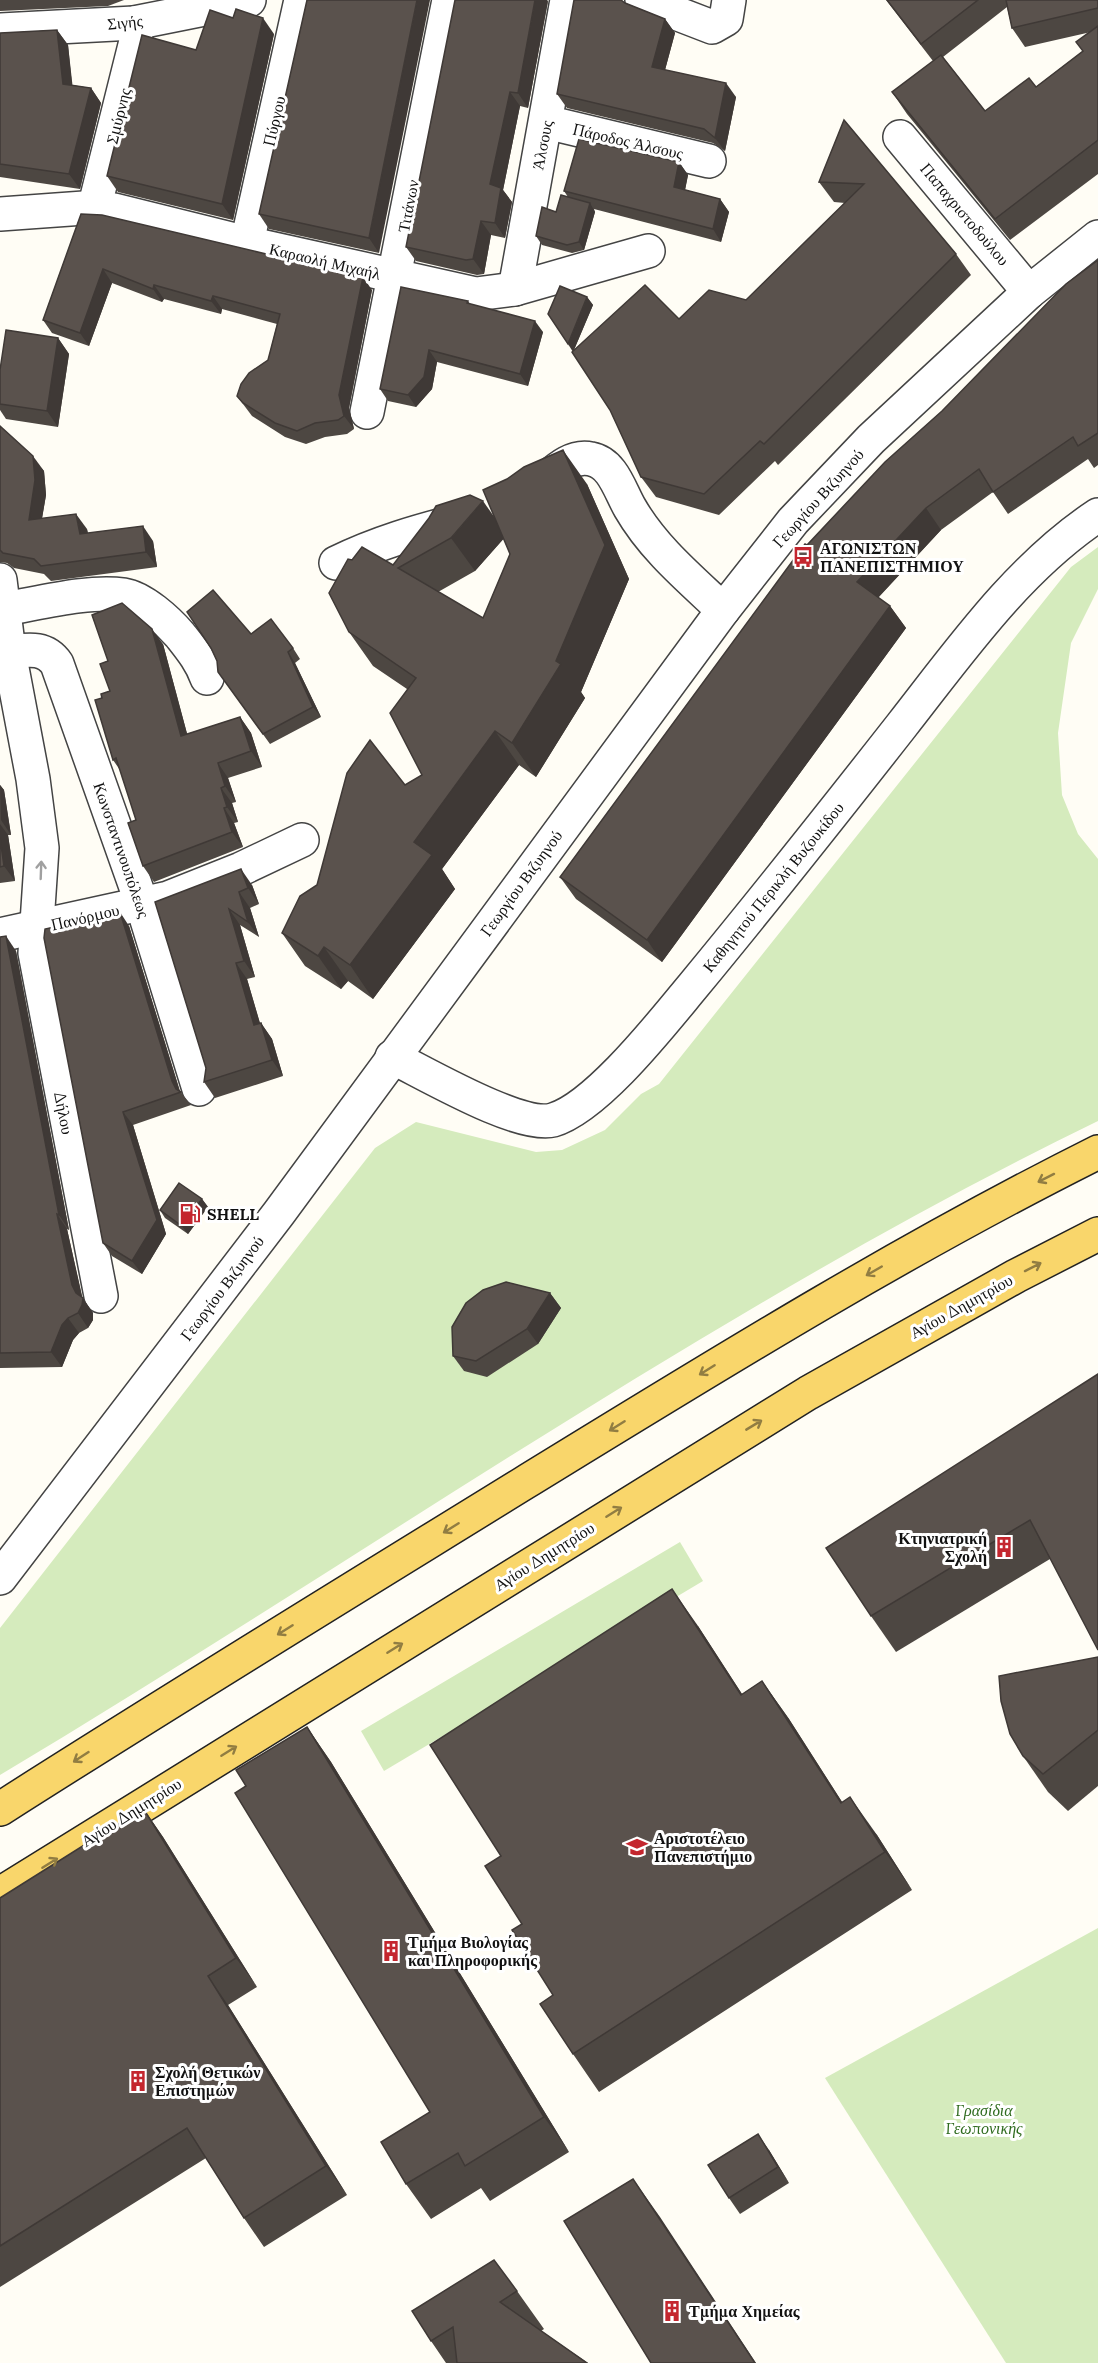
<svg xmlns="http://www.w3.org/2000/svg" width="1098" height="2363" font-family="Lora,serif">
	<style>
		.green { fill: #d5ebbd }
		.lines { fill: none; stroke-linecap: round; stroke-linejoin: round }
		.minor-casing { stroke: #444; stroke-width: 36 }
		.major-casing { stroke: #222; stroke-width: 36 }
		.minor { stroke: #fff; stroke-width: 33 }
		.major { stroke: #f9d66b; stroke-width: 33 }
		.wall { fill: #4d4742; fill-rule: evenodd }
		.shaded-wall { fill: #3f3936 }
		.building { fill: #5a524d; stroke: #3f3936; stroke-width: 1.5 }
		.oneway { stroke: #a0a0a0 }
		.oneway2 { stroke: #917d42 }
		.labels { text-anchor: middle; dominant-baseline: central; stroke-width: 6; stroke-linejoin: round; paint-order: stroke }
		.street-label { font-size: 16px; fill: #111; stroke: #fff }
		.poi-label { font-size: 16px; font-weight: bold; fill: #111; stroke: #fff; text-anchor: start }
		.park-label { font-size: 16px; font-style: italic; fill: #2f6b1f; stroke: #fff }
	</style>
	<rect width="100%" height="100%" fill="#fffdf5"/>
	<g class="green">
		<path d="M 1098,547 L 1098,589 L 1071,643 L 1058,733 L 1062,795 L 1078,834 L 1098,859 L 1098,1121 C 714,1308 365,1557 0,1775 L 0,1628 L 375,1148 L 416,1122 L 536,1152 L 562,1150 L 605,1130 L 641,1094 L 659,1084 L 1071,567 Z"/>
		<path d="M 680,1542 L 703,1581 L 384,1771 L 361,1731 Z"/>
		<path d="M 1098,1928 L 1098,2363 L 1006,2363 L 825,2078 Z"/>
	</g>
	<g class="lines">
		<defs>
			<g id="minor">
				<path d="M 642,0 L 712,27 L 726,19 L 729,0"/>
				<path d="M 0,30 L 134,23 L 249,0"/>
				<path d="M 546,122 L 709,161"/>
				<path d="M 900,137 L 1029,292"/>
				<path d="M 94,209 L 136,41 L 134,23"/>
				<path d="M 0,214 L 84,208 L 114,210 L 247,243 L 476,294 L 515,289 L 648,251"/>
				<path d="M 247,243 L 301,0"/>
				<path d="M 515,289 L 567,0"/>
				<path d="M 367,412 L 449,0"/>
				<path d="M 536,487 C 552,475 569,454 591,459 C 613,463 620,491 630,508 C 653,548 689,578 723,610"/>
				<path d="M 336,563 C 377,543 418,531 462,520"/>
				<path d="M 0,580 L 9,652 L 33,779 L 42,848 L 35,953 L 101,1296"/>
				<path d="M 4,609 C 40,603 88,590 124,595 C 143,598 168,621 180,635 C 191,649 201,661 207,678"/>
				<path d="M 9,652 C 27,650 45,646 57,664 L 142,904 L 199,1089"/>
				<path d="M 0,935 L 168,898 L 241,869 L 302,840"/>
				<path d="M 392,1057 C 425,1073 520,1129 553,1120 C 597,1107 663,1022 693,986 C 764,900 833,813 902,725 C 960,651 1018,568 1098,515"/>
				<path d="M 0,1578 L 279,1213 L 723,610 L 793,521 L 871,439 L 1029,292 L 1098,237"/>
			</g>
			<g id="major">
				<path d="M 0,1809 C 174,1698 349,1591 524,1483 C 713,1367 900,1251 1098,1152"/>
				<path d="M 0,1894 L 808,1393 L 1016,1276 L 1098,1234"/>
			</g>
		</defs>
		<use href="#minor" class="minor-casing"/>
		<use href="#major" class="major-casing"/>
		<use href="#minor" class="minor"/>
		<use href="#major" class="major"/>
	</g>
	<g class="wall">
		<path d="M 0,0 L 124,0 L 108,6 L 0,11 Z"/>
		<path d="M 307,0 L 379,253 L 269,229 L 259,214 Z"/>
		<path d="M 886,0 L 1098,0 L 1098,174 L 1010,240 L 907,114 L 892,92 L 933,61 ZM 1007,7 L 1012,28 L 1025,47 L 1091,32 L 1083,51 L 1036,87 L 985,111 L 943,57 Z"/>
		<path d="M 548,1 L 528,108 L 520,106 L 503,190 L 512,202 L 505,238 L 491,235 L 484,274 L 477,275 L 416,261 L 406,247 Z"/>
		<path d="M 623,2 L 665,19 L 675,33 L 665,70 L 736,97 L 725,151 L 713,143 L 567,108 L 557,94 Z"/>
		<path d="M 57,30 L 68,45 L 72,85 L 91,88 L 101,103 L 80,189 L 0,177 L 0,33 Z"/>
		<path d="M 274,34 L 233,220 L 118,192 L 107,176 L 196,50 Z"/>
		<path d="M 844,120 L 956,254 L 971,275 L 778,465 L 775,461 L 719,515 L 656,497 L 641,477 L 610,410 L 573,351 L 587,297 L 593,305 L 574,350 L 746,300 L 845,203 L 834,202 L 819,182 Z"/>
		<path d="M 679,162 L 688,175 L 685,190 L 720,199 L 729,212 L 721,242 L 594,209 L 595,212 L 584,250 L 572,253 L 542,245 L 536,236 L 568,197 L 564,191 Z"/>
		<path d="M 81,214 L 372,290 L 349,408 L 354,429 L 347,434 L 325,437 L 306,444 L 285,437 L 252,416 L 237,396 L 268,360 L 277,324 L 222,309 L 221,314 L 164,299 L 162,302 L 112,283 L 89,346 L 52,333 L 43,320 Z"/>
		<path d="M 1098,260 L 1098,465 L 1094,468 L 1088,459 L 1008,514 L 993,492 L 941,530 L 878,598 L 890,606 L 906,628 L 662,962 L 576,899 L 560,877 L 807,545 L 942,411 Z"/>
		<path d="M 468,301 L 470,304 L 543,332 L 528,386 L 437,362 L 432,389 L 416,407 L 388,401 L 380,389 Z"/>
		<path d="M 58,338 L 69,354 L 58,427 L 6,419 L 0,410 L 0,370 Z"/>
		<path d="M 0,426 L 44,471 L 46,495 L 42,519 L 87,529 L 88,533 L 153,541 L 157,567 L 51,581 L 44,574 L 14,568 L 7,563 L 0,562 Z"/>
		<path d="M 587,484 L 629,579 L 581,692 L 585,698 L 536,777 L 519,765 L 442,869 L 455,889 L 373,999 L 348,981 L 341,989 L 305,966 L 282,933 L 317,885 L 405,785 L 422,775 L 407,689 L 373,666 L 349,632 L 352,560 L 393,565 L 494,516 ZM 504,538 L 510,554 L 483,618 L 438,592 L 475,571 Z"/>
		<path d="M 251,634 L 293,648 L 300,659 L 295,663 L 321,717 L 270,744 L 218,672 L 217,661 Z"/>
		<path d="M 163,644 L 187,734 L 240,717 L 251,733 L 262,767 L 228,778 L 236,802 L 232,803 L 238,822 L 234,823 L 243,847 L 154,882 L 143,866 L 136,820 L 120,770 L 113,760 L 110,691 Z"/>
		<path d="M 0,785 L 4,790 L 11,835 L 8,835 L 15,881 L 0,883 Z"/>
		<path d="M 252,885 L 259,904 L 250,908 L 259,937 L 240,925 L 255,977 L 247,979 L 260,1023 L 261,1023 L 272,1039 L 283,1076 L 215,1098 L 204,1082 L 206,1068 L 155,902 Z"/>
		<path d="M 129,926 L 180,1091 L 191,1105 L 133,1125 L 166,1234 L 142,1274 L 112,1256 L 103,1243 Z"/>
		<path d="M 0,937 L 16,951 L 69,1230 L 67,1229 L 82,1297 L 93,1313 L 93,1320 L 88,1328 L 79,1333 L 73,1340 L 62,1367 L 0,1368 Z"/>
		<path d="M 202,1199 L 208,1207 L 188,1234 L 165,1218 L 160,1210 Z"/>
		<path d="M 550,1293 L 561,1308 L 538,1344 L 487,1377 L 464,1371 L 453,1356 Z"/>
		<path d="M 1098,1374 L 1050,1559 L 896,1652 L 871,1616 Z"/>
		<path d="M 698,1626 L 742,1694 L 762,1681 L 789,1719 L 842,1802 L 877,1835 L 912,1890 L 599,2092 L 573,2054 L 553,1995 L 501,1856 Z"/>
		<path d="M 1098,1657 L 1098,1786 L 1068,1811 L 1048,1792 L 1023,1756 Z"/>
		<path d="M 307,1727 L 331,1762 L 569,2152 L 490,2201 L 481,2188 L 431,2219 L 406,2184 L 430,2112 L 246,1786 Z"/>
		<path d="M 143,1808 L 163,1837 L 257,1987 L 228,2005 L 347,2195 L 264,2247 L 244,2218 L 206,2158 L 0,2287 L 0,1898 Z"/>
		<path d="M 769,2150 L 789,2183 L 740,2214 L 729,2198 Z"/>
		<path d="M 517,2291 L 544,2329 L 541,2331 L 588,2363 L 446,2363 L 431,2341 L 412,2311 Z"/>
	</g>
	<g class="shaded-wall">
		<path d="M 417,0 L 430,0 L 379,253 L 369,238 Z"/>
		<path d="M 535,0 L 547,0 L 548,1 L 528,108 L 518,93 Z"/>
		<path d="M 263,18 L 274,34 L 233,220 L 222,204 Z"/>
		<path d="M 665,19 L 675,33 L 662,81 L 652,67 Z"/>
		<path d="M 57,30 L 68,45 L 74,99 L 63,84 Z"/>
		<path d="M 726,83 L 736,97 L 725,151 L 715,138 Z"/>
		<path d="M 91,88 L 101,103 L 80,189 L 69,174 Z"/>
		<path d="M 510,92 L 520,106 L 503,190 L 512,202 L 505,238 L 495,223 L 490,184 Z"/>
		<path d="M 679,162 L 688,175 L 683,200 L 674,187 Z"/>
		<path d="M 720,199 L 729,212 L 721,242 L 713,229 Z"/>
		<path d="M 590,203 L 595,212 L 584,250 L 579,242 Z"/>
		<path d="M 481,221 L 491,235 L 484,274 L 473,259 Z"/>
		<path d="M 103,269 L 112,283 L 89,346 L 80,333 Z"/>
		<path d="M 363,277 L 372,290 L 349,408 L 354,429 L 344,416 L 339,395 Z"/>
		<path d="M 154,285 L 164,299 L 162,302 L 153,289 Z"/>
		<path d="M 213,296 L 222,309 L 221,314 L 211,301 Z"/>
		<path d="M 587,297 L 593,305 L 573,352 L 568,344 Z"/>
		<path d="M 535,321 L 543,332 L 528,386 L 520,374 Z"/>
		<path d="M 58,338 L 69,354 L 58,427 L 47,411 Z"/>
		<path d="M 429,350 L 437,362 L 432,389 L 416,407 L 408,395 Z"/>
		<path d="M 563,450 L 587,484 L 629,579 L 581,692 L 585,698 L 536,777 L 512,743 L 556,661 Z"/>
		<path d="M 33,456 L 44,471 L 46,495 L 39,535 L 29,520 Z"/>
		<path d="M 483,501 L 507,535 L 475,571 L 451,538 Z"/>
		<path d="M 926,508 L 941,530 L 872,604 L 857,582 Z"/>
		<path d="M 76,514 L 87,529 L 90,549 L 80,534 Z"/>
		<path d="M 143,526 L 153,541 L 157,567 L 146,552 Z"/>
		<path d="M 890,606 L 906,628 L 662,962 L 647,940 Z"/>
		<path d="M 152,629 L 163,644 L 192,752 L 181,736 Z"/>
		<path d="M 288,652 L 295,663 L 321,717 L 313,707 Z"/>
		<path d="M 240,717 L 251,733 L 262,767 L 251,751 Z"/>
		<path d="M 495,731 L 519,765 L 442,869 L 455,889 L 373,999 L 350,965 L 414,842 Z"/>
		<path d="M 218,763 L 228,778 L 236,802 L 225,786 Z"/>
		<path d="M 0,785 L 4,790 L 11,835 L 1,820 Z"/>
		<path d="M 221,788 L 232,803 L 238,822 L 227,807 Z"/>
		<path d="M 224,808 L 234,823 L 243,847 L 232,832 Z"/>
		<path d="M 0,824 L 8,835 L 15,881 L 4,866 L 0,838 Z"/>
		<path d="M 241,869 L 252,885 L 259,904 L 248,888 Z"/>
		<path d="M 239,892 L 250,908 L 259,937 L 248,922 Z"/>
		<path d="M 229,909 L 240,925 L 255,977 L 244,961 Z"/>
		<path d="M 120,912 L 129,926 L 180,1092 L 179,1093 L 172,1081 Z"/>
		<path d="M 6,936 L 16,951 L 69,1230 L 59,1215 Z"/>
		<path d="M 324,947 L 348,981 L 341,989 L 318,956 Z"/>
		<path d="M 236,963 L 247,979 L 265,1041 L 254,1025 Z"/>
		<path d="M 261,1023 L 272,1039 L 283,1076 L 272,1060 Z"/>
		<path d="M 123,1112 L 133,1125 L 166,1234 L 142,1274 L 132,1261 Z"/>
		<path d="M 202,1199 L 208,1207 L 188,1234 L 182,1226 Z"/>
		<path d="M 57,1214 L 67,1229 L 83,1300 L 83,1298 L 93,1313 L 93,1320 L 88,1328 L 78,1313 L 76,1293 L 72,1285 Z"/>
		<path d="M 550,1293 L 561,1308 L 538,1344 L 527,1329 Z"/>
		<path d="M 68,1318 L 79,1333 L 73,1340 L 62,1367 L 51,1352 L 62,1325 Z"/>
		<path d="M 672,1589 L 698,1626 L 767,1733 L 741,1695 Z"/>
		<path d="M 762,1681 L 789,1719 L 867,1841 L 841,1803 Z"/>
		<path d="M 307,1727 L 331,1762 L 569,2152 L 544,2117 Z"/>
		<path d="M 850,1797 L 877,1835 L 912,1890 L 885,1852 Z"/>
		<path d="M 143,1808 L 163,1837 L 257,1987 L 236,1958 Z"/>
		<path d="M 208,1976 L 228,2005 L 347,2195 L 326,2166 Z"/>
		<path d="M 758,2134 L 769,2150 L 789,2183 L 778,2167 Z"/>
		<path d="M 633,2179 L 660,2217 L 756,2363 L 755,2363 Z"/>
	</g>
	<g class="building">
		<path d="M 307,0 L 417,0 L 369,238 L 259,214 Z"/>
		<path d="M 455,0 L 535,0 L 518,93 L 510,92 L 490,184 L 501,188 L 495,223 L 481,221 L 473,259 L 466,260 L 406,247 Z"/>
		<path d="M 574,0 L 621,0 L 625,3 L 665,19 L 652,67 L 726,83 L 715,138 L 704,129 L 557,94 Z"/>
		<path d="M 887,0 L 978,0 L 921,44 Z"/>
		<path d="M 1006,0 L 1098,0 L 1098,8 L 1012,28 Z"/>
		<path d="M 236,9 L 263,18 L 222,204 L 107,176 L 142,35 L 196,50 L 210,10 L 233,18 Z"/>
		<path d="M 1098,26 L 1098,140 L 995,219 L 892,92 L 941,55 L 985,111 L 1029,78 L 1036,87 L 1083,51 L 1076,42 Z"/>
		<path d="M 57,30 L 63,84 L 91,88 L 69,174 L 0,164 L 0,33 Z"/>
		<path d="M 844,120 L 956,254 L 764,444 L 760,441 L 704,494 L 641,477 L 610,410 L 572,352 L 645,285 L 679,319 L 709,290 L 746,300 L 864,184 L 819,182 Z"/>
		<path d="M 579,139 L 679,162 L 674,187 L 720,199 L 713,229 L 564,191 Z"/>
		<path d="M 561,195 L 590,203 L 579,242 L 567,245 L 536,236 L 542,207 L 556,212 Z"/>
		<path d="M 81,214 L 102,215 L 363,277 L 339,395 L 344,416 L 338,420 L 315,423 L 297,431 L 275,423 L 243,403 L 237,396 L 241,384 L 249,373 L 268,360 L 280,314 L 213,296 L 211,301 L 154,285 L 153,289 L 103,269 L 80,333 L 43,320 Z"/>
		<path d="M 1098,260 L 1098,433 L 1078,446 L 1073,437 L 993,492 L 979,469 L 926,508 L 857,582 L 890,606 L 647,940 L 560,877 L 805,544 L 807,545 L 885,462 L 942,411 L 1066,284 Z"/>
		<path d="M 560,286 L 587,297 L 568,344 L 548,314 Z"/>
		<path d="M 401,287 L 468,301 L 467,303 L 535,321 L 520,374 L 429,350 L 424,377 L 408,395 L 380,389 Z"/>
		<path d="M 6,330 L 58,338 L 47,411 L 0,404 L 0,370 Z"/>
		<path d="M 0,426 L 33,456 L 35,480 L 29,520 L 76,514 L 80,534 L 143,526 L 146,552 L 41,566 L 34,559 L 3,553 L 0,550 Z"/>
		<path d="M 563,450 L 605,545 L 556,661 L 561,664 L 512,743 L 495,731 L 414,842 L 432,855 L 350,965 L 324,947 L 318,956 L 282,933 L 300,896 L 317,885 L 347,773 L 370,740 L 405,785 L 422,775 L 390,713 L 416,678 L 349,632 L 329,593 L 348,559 L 352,560 L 362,547 L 393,565 L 429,518 L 436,506 L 470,495 L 483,501 L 451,538 L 398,568 L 483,618 L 510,554 L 483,490 L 507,479 L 524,467 Z"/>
		<path d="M 213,590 L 251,634 L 271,619 L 293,648 L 288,652 L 313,707 L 263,734 L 218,672 L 217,661 L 211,648 L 187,612 Z"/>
		<path d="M 122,603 L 152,629 L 181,736 L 240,717 L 251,751 L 218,763 L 225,786 L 221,788 L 227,807 L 224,808 L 232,832 L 143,866 L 128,823 L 136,820 L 116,758 L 113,760 L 95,700 L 102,698 L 101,694 L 110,691 L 100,664 L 108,661 L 92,615 Z"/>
		<path d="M 0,838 L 4,866 L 0,867 Z"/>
		<path d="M 241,869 L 248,888 L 239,892 L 248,922 L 229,909 L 244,961 L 236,963 L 254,1025 L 261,1023 L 272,1060 L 204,1082 L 206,1068 L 155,902 Z"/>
		<path d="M 120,912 L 172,1081 L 176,1089 L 181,1092 L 123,1112 L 157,1220 L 132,1261 L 103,1243 L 44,938 L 45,929 Z"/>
		<path d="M 6,936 L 59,1215 L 57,1214 L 72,1285 L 76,1293 L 83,1298 L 82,1305 L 78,1313 L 68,1318 L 62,1325 L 51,1352 L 0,1353 L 0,937 Z"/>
		<path d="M 179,1183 L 202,1199 L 182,1226 L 160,1210 Z"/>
		<path d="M 506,1282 L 550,1293 L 527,1329 L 476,1361 L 453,1356 L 452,1327 L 466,1303 L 483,1290 Z"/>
		<path d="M 1098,1374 L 1098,1650 L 1030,1520 L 871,1616 L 826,1548 Z"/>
		<path d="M 672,1589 L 741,1695 L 762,1681 L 841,1803 L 850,1797 L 885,1852 L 573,2054 L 540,2004 L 553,1995 L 512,1930 L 522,1924 L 485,1866 L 501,1856 L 430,1745 Z"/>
		<path d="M 1098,1657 L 1098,1730 L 1043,1774 L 1023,1756 L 1010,1734 L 1001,1701 L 999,1676 Z"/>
		<path d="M 307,1727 L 544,2117 L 465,2166 L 458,2153 L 406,2184 L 381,2142 L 430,2112 L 235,1793 L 246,1786 L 236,1770 Z"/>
		<path d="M 143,1808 L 236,1958 L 208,1976 L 326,2166 L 244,2218 L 187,2128 L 0,2246 L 0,1898 Z"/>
		<path d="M 758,2134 L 778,2167 L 729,2198 L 708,2165 Z"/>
		<path d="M 633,2179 L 755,2363 L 651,2363 L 564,2221 Z"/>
		<path d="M 494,2260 L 517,2291 L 500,2302 L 587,2363 L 457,2363 L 453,2327 L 431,2341 L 412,2311 Z"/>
	</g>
	<defs><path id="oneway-shaft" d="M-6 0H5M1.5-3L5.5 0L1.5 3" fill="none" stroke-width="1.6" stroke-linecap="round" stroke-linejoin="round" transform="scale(1.5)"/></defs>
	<use class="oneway" href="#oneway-shaft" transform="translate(41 870) rotate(-88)"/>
	<g class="oneway2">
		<use href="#oneway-shaft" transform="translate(1046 1178) rotate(153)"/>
		<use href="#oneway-shaft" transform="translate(1033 1267) rotate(-27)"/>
		<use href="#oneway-shaft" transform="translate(874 1271) rotate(150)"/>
		<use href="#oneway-shaft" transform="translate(707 1370) rotate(148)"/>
		<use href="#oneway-shaft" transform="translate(754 1425) rotate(-31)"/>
		<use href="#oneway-shaft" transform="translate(617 1426) rotate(148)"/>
		<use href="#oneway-shaft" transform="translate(614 1512) rotate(-32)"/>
		<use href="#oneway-shaft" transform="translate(451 1528) rotate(148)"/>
		<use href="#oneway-shaft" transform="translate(285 1630) rotate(148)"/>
		<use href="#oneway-shaft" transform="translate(395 1648) rotate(-32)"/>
		<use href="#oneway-shaft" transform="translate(229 1751) rotate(-32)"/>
		<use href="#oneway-shaft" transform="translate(81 1757) rotate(147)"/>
		<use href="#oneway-shaft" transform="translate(50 1863) rotate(-32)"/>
	</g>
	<defs>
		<symbol id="bus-bare" viewBox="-9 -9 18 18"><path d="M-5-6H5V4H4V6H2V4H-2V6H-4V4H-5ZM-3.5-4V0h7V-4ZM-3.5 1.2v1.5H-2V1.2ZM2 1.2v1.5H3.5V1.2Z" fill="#c4262e" stroke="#fff" stroke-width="2.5" paint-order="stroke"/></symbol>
		<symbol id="fuel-bare" viewBox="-9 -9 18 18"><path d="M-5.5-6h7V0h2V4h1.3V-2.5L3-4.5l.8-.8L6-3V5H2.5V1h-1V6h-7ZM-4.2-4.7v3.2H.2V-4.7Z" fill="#c4262e" stroke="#fff" stroke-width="2.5" paint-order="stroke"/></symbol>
		<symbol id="building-bare" viewBox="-9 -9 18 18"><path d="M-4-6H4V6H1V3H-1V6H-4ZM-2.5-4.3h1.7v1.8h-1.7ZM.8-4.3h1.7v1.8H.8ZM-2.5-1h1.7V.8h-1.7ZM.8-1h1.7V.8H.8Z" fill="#c4262e" stroke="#fff" stroke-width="2.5" paint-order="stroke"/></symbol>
		<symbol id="university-bare" viewBox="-9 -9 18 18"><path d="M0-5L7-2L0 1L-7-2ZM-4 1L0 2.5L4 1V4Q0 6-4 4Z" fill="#c4262e" stroke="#fff" stroke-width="2.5" paint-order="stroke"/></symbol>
	</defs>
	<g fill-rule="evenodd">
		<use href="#bus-bare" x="788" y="542" width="30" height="30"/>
		<use href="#fuel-bare" x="175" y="1199" width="30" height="30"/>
		<use href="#building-bare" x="989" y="1532" width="30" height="30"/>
		<use href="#university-bare" x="622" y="1832" width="30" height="30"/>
		<use href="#building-bare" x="376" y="1936" width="30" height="30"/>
		<use href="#building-bare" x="123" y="2066" width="30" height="30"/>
		<use href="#building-bare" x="657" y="2296" width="30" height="30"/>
	</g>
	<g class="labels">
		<g class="street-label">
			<text transform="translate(125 22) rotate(-6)">Σιγής</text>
			<text transform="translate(118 116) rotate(-76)">Σμύρνης</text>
			<text transform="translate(274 121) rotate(-77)">Πύργου</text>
			<text transform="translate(628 141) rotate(13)">Πάροδος Άλσους</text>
			<text transform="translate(542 145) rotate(-79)">Άλσους</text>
			<text transform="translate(408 206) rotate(-79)">Τιτάνων</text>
			<text transform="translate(965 214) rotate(50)">Παπαχριστοδούλου</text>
			<text transform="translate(325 261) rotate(13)">Καραολή Μιχαήλ</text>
			<text transform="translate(818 498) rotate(-48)">Γεωργίου Βιζυηνού</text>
			<text transform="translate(122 850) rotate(71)">Κωνσταντινουπόλεως</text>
			<text transform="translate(521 883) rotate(-54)">Γεωργίου Βιζυηνού</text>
			<text transform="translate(773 887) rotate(-51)">Καθηγητού Περικλή Βυζουκίδου</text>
			<text transform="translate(85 917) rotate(-13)">Πανόρμου</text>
			<text transform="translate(64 1113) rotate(79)">Δήλου</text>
			<text transform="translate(222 1288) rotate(-53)">Γεωργίου Βιζυηνού</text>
			<text transform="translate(961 1306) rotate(-29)">Αγίου Δημητρίου</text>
			<text transform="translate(544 1556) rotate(-32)">Αγίου Δημητρίου</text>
			<text transform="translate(131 1812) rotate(-32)">Αγίου Δημητρίου</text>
		</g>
		<g class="poi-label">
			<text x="820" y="548">ΑΓΩΝΙΣΤΩΝ<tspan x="820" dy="18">ΠΑΝΕΠΙΣΤΗΜΙΟΥ</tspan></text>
			<text x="207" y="1214">SHELL</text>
			<text x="987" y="1538" text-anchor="end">Κτηνιατρική<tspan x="987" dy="18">Σχολή</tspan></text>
			<text x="654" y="1838">Αριστοτέλειο<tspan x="654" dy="18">Πανεπιστήμιο</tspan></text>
			<text x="408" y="1942">Τμήμα Βιολογίας<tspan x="408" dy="18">και Πληροφορικής</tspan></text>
			<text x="155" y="2072">Σχολή Θετικών<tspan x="155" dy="18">Επιστημών</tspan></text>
			<text x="689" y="2311">Τμήμα Χημείας</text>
		</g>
		<g class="park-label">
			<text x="984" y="2110">Γρασίδια<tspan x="984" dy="18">Γεωπονικής</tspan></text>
		</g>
	</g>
</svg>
